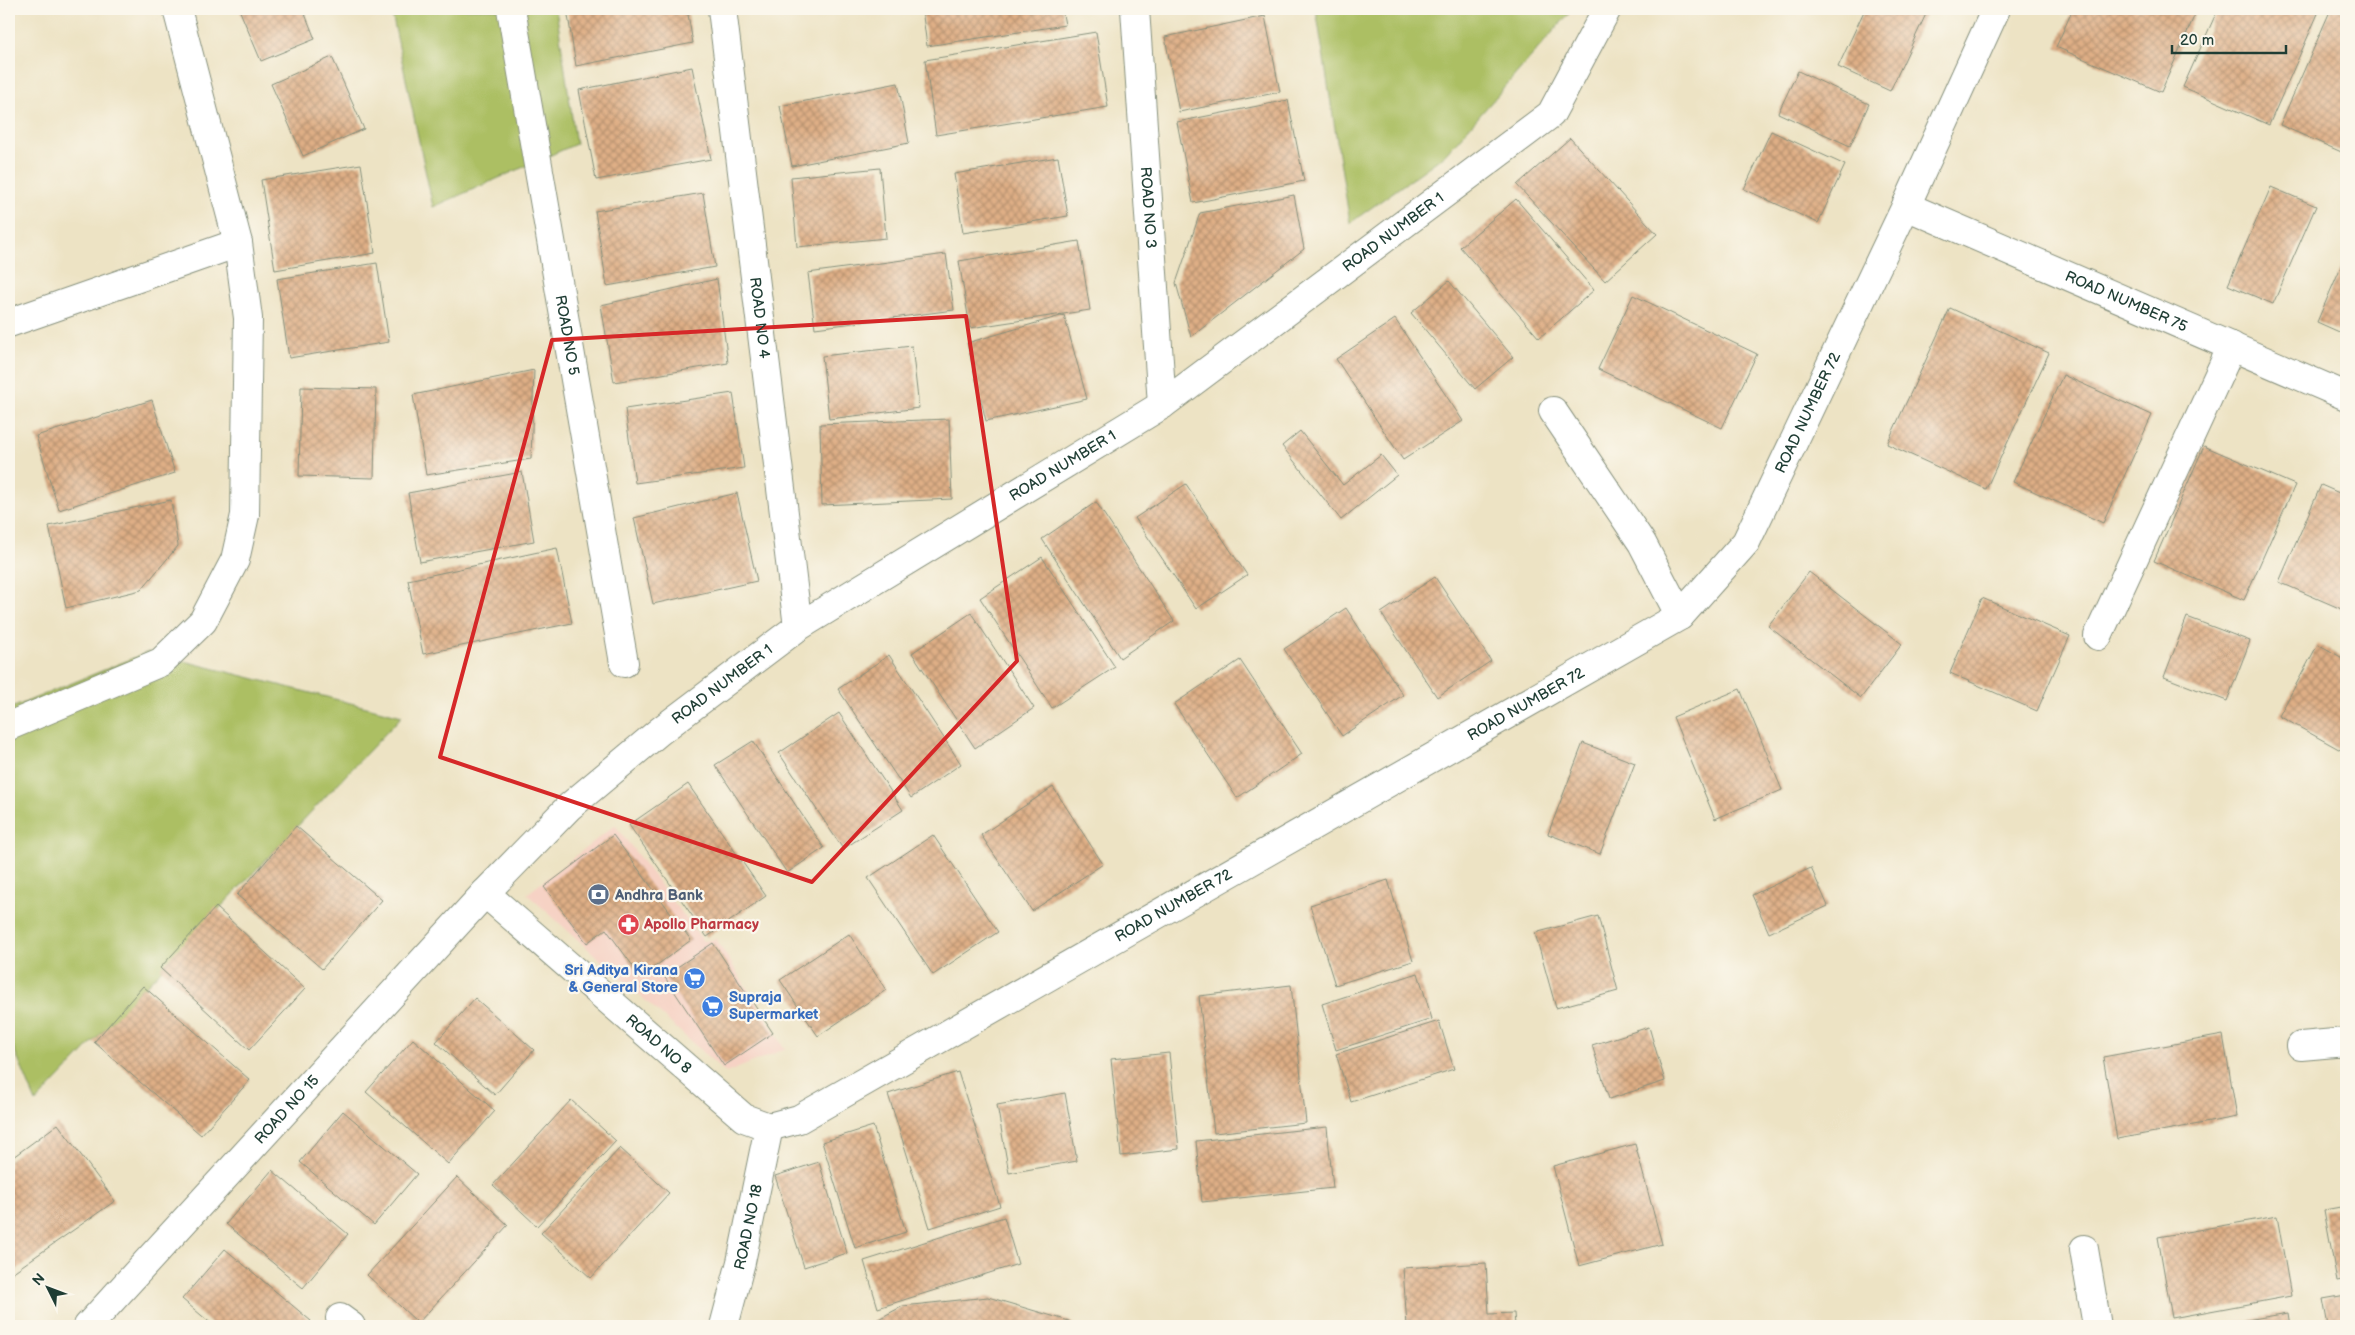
<svg xmlns="http://www.w3.org/2000/svg" width="2355" height="1335" font-family="'Balsamiq Sans',sans-serif">
	<style>
		.built { fill: #f6d2c4 }
		.green { fill: #acbf63; stroke: #667e4c }
		.building { fill: url(#building-cross-hatch) }
		.lines { fill: none; stroke-linecap: round; stroke-linejoin: round }
		.street-casing { stroke: #86907c; stroke-width: 30 }
		.street { stroke: #fff; stroke-width: 28 }
		.marked { fill: none; stroke: #d62828; stroke-width: 4; stroke-linejoin: round }
		.labels { text-anchor: middle; dominant-baseline: central; stroke-width: 4.5; stroke-linejoin: round; paint-order: stroke }
		.street-label { font-size: 15px; fill: #1f3d34; stroke: #fbf7ec }
		.service-label { font-size: 15px; font-weight: bold; fill: #4e5e75; stroke: #fbf7ec; text-anchor: start }
		.health-label { font-size: 15px; font-weight: bold; fill: #be3a42; stroke: #fbf7ec; text-anchor: start }
		.shop-label { font-size: 15px; font-weight: bold; fill: #366cbe; stroke: #fbf7ec; text-anchor: end }
	</style>
	<defs>
		<pattern id="building-cross-hatch" width="8" height="8" patternUnits="userSpaceOnUse" patternTransform="scale(1.25)"><rect width="8" height="8" fill="#dfaf86"/><path d="M0 0l8 8M0 8l8-8" fill="none" stroke="#b4906e"/></pattern>
	</defs>
	<rect width="100%" height="100%" fill="#fbf7ec"/>
	<filter id="ink" filterUnits="userSpaceOnUse"><feTurbulence type="fractalNoise" baseFrequency=".02" numOctaves="2"/><feDisplacementMap in="SourceGraphic" scale="10" xChannelSelector="R" yChannelSelector="G"/><feConvolveMatrix kernelMatrix="1 2 1 2 8 2 1 2 1" color-interpolation-filters="sRGB"/></filter>
	<filter id="wash" filterUnits="userSpaceOnUse"><feTurbulence type="fractalNoise" baseFrequency=".0096" numOctaves="4" result="noise"/><feDisplacementMap in="SourceGraphic" scale="20" xChannelSelector="R" yChannelSelector="G"/><feGaussianBlur stdDeviation="1.12" result="paint"/><feColorMatrix in="noise" values="0 0 0 0 0 0 0 0 0 0 0 0 0 0 0 0 0 1.4 0 .05"/><feComposite in="paint" operator="in"/></filter>
	<g filter="url(#wash)">
		<rect width="100%" height="100%" fill="#ede3c4"/>
		<path class="built" d="M 615,825 L 703,941 L 716,939 L 785,1049 L 726,1073 L 527,894 Z"/>
		<g class="green">
			<path d="M 391,9 L 556,9 L 576,144 L 433,207 Z"/>
			<path d="M 1316,9 L 1573,9 L 1445,155 L 1350,223 Z"/>
			<path d="M 148,652 L 402,716 L 36,1102 L 9,1037 L 9,709 Z"/>
		</g>
		<g id="blocks">
			<g class="building">
				<path d="M 239,9 L 303,9 L 315,39 L 261,61 Z"/>
				<path d="M 567,9 L 687,9 L 693,43 L 576,66 Z"/>
				<path d="M 922,9 L 1062,9 L 1065,25 L 927,46 Z"/>
				<path d="M 1865,9 L 1915,9 L 1926,14 L 1890,91 L 1838,67 Z"/>
				<path d="M 2073,9 L 2189,9 L 2196,12 L 2161,92 L 2056,47 Z"/>
				<path d="M 2218,9 L 2320,9 L 2269,125 L 2183,87 Z"/>
				<path d="M 2331,9 L 2346,9 L 2346,154 L 2280,125 Z"/>
				<path d="M 1265,16 L 1280,92 L 1179,112 L 1165,37 Z"/>
				<path d="M 1096,32 L 1108,107 L 936,135 L 925,60 Z"/>
				<path d="M 332,57 L 364,129 L 303,156 L 271,84 Z"/>
				<path d="M 692,67 L 711,159 L 596,180 L 579,90 Z"/>
				<path d="M 1798,71 L 1869,104 L 1850,146 L 1778,113 Z"/>
				<path d="M 898,83 L 909,143 L 792,166 L 780,106 Z"/>
				<path d="M 1288,100 L 1304,181 L 1193,203 L 1177,122 Z"/>
				<path d="M 1771,131 L 1845,165 L 1818,223 L 1744,189 Z"/>
				<path d="M 1570,138 L 1657,234 L 1605,281 L 1517,185 Z"/>
				<path d="M 1058,157 L 1068,216 L 963,233 L 954,174 Z"/>
				<path d="M 361,164 L 375,253 L 275,270 L 261,180 Z"/>
				<path d="M 880,168 L 886,238 L 797,247 L 791,177 Z"/>
				<path d="M 2271,187 L 2316,206 L 2273,304 L 2228,285 Z"/>
				<path d="M 703,193 L 715,267 L 607,286 L 595,211 Z"/>
				<path d="M 1294,195 L 1304,249 L 1191,337 L 1176,283 L 1200,213 Z"/>
				<path d="M 1516,199 L 1594,290 L 1539,338 L 1460,247 Z"/>
				<path d="M 1079,241 L 1090,310 L 970,328 L 959,261 Z"/>
				<path d="M 946,254 L 954,310 L 815,328 L 808,273 Z"/>
				<path d="M 2346,255 L 2346,335 L 2317,322 Z"/>
				<path d="M 377,263 L 389,342 L 289,358 L 277,279 Z"/>
				<path d="M 717,279 L 728,363 L 614,382 L 601,305 Z"/>
				<path d="M 1449,281 L 1513,357 L 1475,389 L 1411,313 Z"/>
				<path d="M 1633,295 L 1757,354 L 1722,428 L 1598,369 Z"/>
				<path d="M 1950,308 L 2049,353 L 1986,489 L 1887,444 Z"/>
				<path d="M 1064,315 L 1087,399 L 986,421 L 967,343 Z"/>
				<path d="M 1395,319 L 1463,421 L 1403,460 L 1336,359 Z"/>
				<path d="M 912,346 L 919,408 L 829,419 L 822,356 Z"/>
				<path d="M 534,370 L 531,459 L 426,475 L 413,395 Z"/>
				<path d="M 2063,375 L 2152,415 L 2103,523 L 2013,482 Z"/>
				<path d="M 301,387 L 376,389 L 374,478 L 299,476 Z"/>
				<path d="M 733,393 L 744,468 L 635,483 L 625,409 Z"/>
				<path d="M 152,400 L 175,473 L 59,510 L 36,436 Z"/>
				<path d="M 949,419 L 952,499 L 822,505 L 820,424 Z"/>
				<path d="M 1300,431 L 1343,485 L 1381,455 L 1397,475 L 1341,520 L 1282,446 Z"/>
				<path d="M 2204,446 L 2295,485 L 2244,600 L 2154,561 Z"/>
				<path d="M 522,472 L 534,541 L 420,562 L 408,493 Z"/>
				<path d="M 1186,484 L 1247,575 L 1196,609 L 1135,518 Z"/>
				<path d="M 2321,485 L 2346,496 L 2346,611 L 2279,582 Z"/>
				<path d="M 737,493 L 757,581 L 653,604 L 634,518 Z"/>
				<path d="M 171,500 L 178,546 L 141,590 L 66,608 L 49,526 Z"/>
				<path d="M 1096,502 L 1174,621 L 1120,658 L 1042,539 Z"/>
				<path d="M 557,548 L 572,623 L 423,654 L 408,580 Z"/>
				<path d="M 1042,557 L 1115,667 L 1052,708 L 980,598 Z"/>
				<path d="M 1809,572 L 1902,644 L 1861,698 L 1768,626 Z"/>
				<path d="M 1435,577 L 1491,661 L 1437,697 L 1381,613 Z"/>
				<path d="M 1982,598 L 2070,636 L 2037,711 L 1950,673 Z"/>
				<path d="M 1346,608 L 1403,695 L 1342,736 L 1284,649 Z"/>
				<path d="M 971,613 L 1034,708 L 975,748 L 912,653 Z"/>
				<path d="M 2187,617 L 2250,641 L 2227,701 L 2164,677 Z"/>
				<path d="M 2318,644 L 2346,660 L 2346,753 L 2279,716 Z"/>
				<path d="M 889,655 L 961,764 L 911,798 L 838,689 Z"/>
				<path d="M 1240,660 L 1302,754 L 1237,798 L 1174,704 Z"/>
				<path d="M 1740,689 L 1782,790 L 1715,819 L 1673,717 Z"/>
				<path d="M 839,713 L 903,810 L 843,849 L 779,753 Z"/>
				<path d="M 753,741 L 824,848 L 787,873 L 715,765 Z"/>
				<path d="M 1583,743 L 1635,763 L 1600,854 L 1548,834 Z"/>
				<path d="M 688,784 L 766,896 L 707,937 L 629,825 Z"/>
				<path d="M 1053,787 L 1103,864 L 1032,911 L 981,835 Z"/>
				<path d="M 296,826 L 382,900 L 322,969 L 237,895 Z"/>
				<path d="M 613,835 L 691,940 L 641,977 L 606,929 L 587,943 L 544,887 Z"/>
				<path d="M 933,835 L 998,932 L 933,975 L 868,878 Z"/>
				<path d="M 1811,868 L 1828,906 L 1769,933 L 1752,895 Z"/>
				<path d="M 1388,880 L 1413,961 L 1335,985 L 1310,905 Z"/>
				<path d="M 216,907 L 305,989 L 249,1050 L 160,968 Z"/>
				<path d="M 1598,916 L 1618,991 L 1556,1008 L 1535,933 Z"/>
				<path d="M 849,934 L 886,990 L 818,1036 L 780,980 Z"/>
				<path d="M 713,943 L 773,1033 L 724,1066 L 664,976 Z"/>
				<path d="M 1418,973 L 1432,1019 L 1336,1050 L 1322,1004 Z"/>
				<path d="M 1291,985 L 1306,1123 L 1214,1133 L 1199,996 Z"/>
				<path d="M 143,986 L 250,1080 L 201,1135 L 94,1042 Z"/>
				<path d="M 475,998 L 534,1050 L 495,1095 L 436,1042 Z"/>
				<path d="M 1439,1021 L 1454,1069 L 1351,1102 L 1336,1054 Z"/>
				<path d="M 1649,1027 L 1665,1081 L 1609,1099 L 1592,1045 Z"/>
				<path d="M 2223,1035 L 2237,1117 L 2117,1139 L 2103,1057 Z"/>
				<path d="M 413,1039 L 495,1111 L 448,1164 L 366,1092 Z"/>
				<path d="M 1169,1053 L 1179,1149 L 1121,1156 L 1111,1059 Z"/>
				<path d="M 958,1072 L 1000,1206 L 930,1228 L 888,1094 Z"/>
				<path d="M 1065,1093 L 1077,1161 L 1009,1173 L 997,1105 Z"/>
				<path d="M 571,1100 L 616,1141 L 537,1226 L 493,1185 Z"/>
				<path d="M 343,1111 L 417,1174 L 374,1225 L 300,1162 Z"/>
				<path d="M 58,1124 L 115,1201 L 9,1275 L 9,1160 Z"/>
				<path d="M 873,1126 L 906,1232 L 855,1248 L 822,1142 Z"/>
				<path d="M 1327,1127 L 1333,1188 L 1202,1202 L 1196,1141 Z"/>
				<path d="M 1635,1144 L 1662,1244 L 1579,1266 L 1553,1166 Z"/>
				<path d="M 620,1148 L 669,1193 L 591,1278 L 541,1233 Z"/>
				<path d="M 819,1162 L 847,1253 L 804,1267 L 775,1176 Z"/>
				<path d="M 272,1170 L 348,1234 L 303,1288 L 226,1224 Z"/>
				<path d="M 457,1177 L 508,1225 L 418,1323 L 367,1275 Z"/>
				<path d="M 2346,1206 L 2346,1279 L 2337,1281 L 2324,1210 Z"/>
				<path d="M 2277,1216 L 2291,1296 L 2172,1318 L 2158,1237 Z"/>
				<path d="M 1004,1217 L 1018,1264 L 878,1308 L 864,1261 Z"/>
				<path d="M 225,1249 L 311,1321 L 307,1326 L 214,1326 L 182,1299 Z"/>
				<path d="M 1486,1263 L 1489,1314 L 1514,1313 L 1515,1326 L 1407,1326 L 1403,1268 Z"/>
				<path d="M 2346,1295 L 2346,1326 L 2328,1326 L 2323,1299 Z"/>
				<path d="M 988,1297 L 1069,1321 L 1076,1326 L 865,1326 L 903,1306 Z"/>
				<path d="M 2288,1313 L 2290,1326 L 2218,1326 L 2218,1325 Z"/>
			</g>
		</g>
	</g>
	<g filter="url(#ink)">
		<use href="#blocks" fill-opacity="0" stroke="#86907c" stroke-width="1"/>
		<g class="lines">
			<defs>
				<g id="street">
					<path id="s1" d="M 511,9 L 624,663"/>
					<path id="s2" d="M 722,9 L 798,627"/>
					<path id="s3" d="M 1135,9 L 1162,405"/>
					<path id="s4" d="M 1906,206 L 2346,396"/>
					<path d="M 9,323 L 238,243"/>
					<path d="M 1553,411 L 1642,543 L 1680,616"/>
					<path d="M 2098,636 L 2232,346"/>
					<path d="M 9,726 L 161,662 L 203,621 L 235,560 L 245,515 L 248,318 L 238,243 L 177,9"/>
					<path id="s5" d="M 485,893 L 744,1118 L 769,1127"/>
					<path d="M 2301,1046 L 2346,1042"/>
					<path id="s6" d="M 769,1127 L 799,1119 L 1680,616 L 1746,542 L 1906,206 L 1996,9"/>
					<path d="M 2084,1249 L 2097,1326"/>
					<path d="M 340,1318 L 351,1326"/>
					<path id="s7" d="M 88,1326 L 485,893 L 569,807 L 660,731 L 798,627 L 1162,405 L 1551,114 L 1607,9"/>
					<path id="s8" d="M 724,1326 L 741,1262 L 769,1127"/>
				</g>
			</defs>
			<use href="#street" class="street-casing"/>
			<use href="#street" class="street"/>
		</g>
	</g>
	<path class="marked" d="M 966,316 L 1017,661 L 812,882 L 440,757 L 552,340 Z"/>
	<defs>
		<symbol id="bank-disc" viewBox="-11 -11 22 22"><circle r="9.5" fill="#5c6f8a" stroke="#fbf7ec"/><path d="M-6-4H6V4H-6ZM0-2.3a2.3 2.3 0 1 0 0 4.6a2.3 2.3 0 1 0 0-4.6Z" fill="#fff"/></symbol>
		<symbol id="pharmacy-disc" viewBox="-11 -11 22 22"><circle r="9.5" fill="#e0444e" stroke="#fbf7ec"/><path d="M-2-6h4v4h4v4h-4v4h-4v-4h-4v-4h4Z" fill="#fff"/></symbol>
		<symbol id="supermarket-disc" viewBox="-11 -11 22 22"><circle r="9.5" fill="#3f7fe0" stroke="#fbf7ec"/><path d="M-6-5.5h2.5l.6 2H6L4.5 2H-2.5L-4.4-4H-6ZM-1.5 3.2a1.3 1.3 0 1 0 .1 0ZM3 3.2a1.3 1.3 0 1 0 .1 0Z" fill="#fff"/></symbol>
	</defs>
	<g fill-rule="evenodd">
		<use href="#bank-disc" x="586" y="882" width="25" height="25"/>
		<use href="#pharmacy-disc" x="616" y="912" width="25" height="25"/>
		<use href="#supermarket-disc" x="682" y="966" width="25" height="25"/>
		<use href="#supermarket-disc" x="700" y="994" width="25" height="25"/>
	</g>
	<g class="labels">
		<g class="street-label">
			<text stroke="none"><textPath href="#s3" startOffset="199">ROAD NO 3</textPath></text>
			<text stroke="none"><textPath href="#s7" startOffset="1714">ROAD NUMBER 1</textPath></text>
			<text stroke="none"><textPath href="#s4" startOffset="240">ROAD NUMBER 75</textPath></text>
			<text stroke="none"><textPath href="#s2" startOffset="311">ROAD NO 4</textPath></text>
			<text stroke="none"><textPath href="#s1" startOffset="331">ROAD NO 5</textPath></text>
			<text stroke="none"><textPath href="#s6" startOffset="1288">ROAD NUMBER 72</textPath></text>
			<text stroke="none"><textPath href="#s7" startOffset="1309">ROAD NUMBER 1</textPath></text>
			<text stroke="none"><textPath href="#s7" startOffset="904">ROAD NUMBER 1</textPath></text>
			<text stroke="none"><textPath href="#s6" startOffset="868">ROAD NUMBER 72</textPath></text>
			<text stroke="none"><textPath href="#s6" startOffset="462">ROAD NUMBER 72</textPath></text>
			<text stroke="none"><textPath href="#s5" startOffset="230">ROAD NO 8</textPath></text>
			<text stroke="none"><textPath href="#s7" startOffset="294">ROAD NO 15</textPath></text>
			<text stroke="none"><textPath href="#s8" startOffset="102">ROAD NO 18</textPath></text>
		</g>
		<g class="service-label">
			<text x="615" y="895">Andhra Bank</text>
		</g>
		<g class="health-label">
			<text x="644" y="924">Apollo Pharmacy</text>
		</g>
		<g class="shop-label">
			<text x="678" y="970">Sri Aditya Kirana<tspan x="678" dy="17">&amp; General Store</tspan></text>
			<text x="729" y="997" text-anchor="start">Supraja<tspan x="729" dy="17">Supermarket</tspan></text>
		</g>
	</g>
	<rect width="2355" height="1335" fill="none" stroke="#fbf7ec" stroke-width="30"/>
	<g transform="translate(48 1288) rotate(312)" stroke="#fbf7ec" stroke-width="4" paint-order="stroke">
	<path d="M0-4L9 19L0 12L-9 19Z" fill="#1f3d34"/>
	<text y="-8" font-size="14" font-weight="bold" text-anchor="middle" fill="#1f3d34">N</text>
	</g>
	<path d="M2172 45v8h114v-8" fill="none" stroke="#1f3d34" stroke-width="2.5"/>
	<text x="2180" y="45" font-size="15" fill="#1f3d34" stroke="#fbf7ec" stroke-width="4" paint-order="stroke">20 m</text>
</svg>
